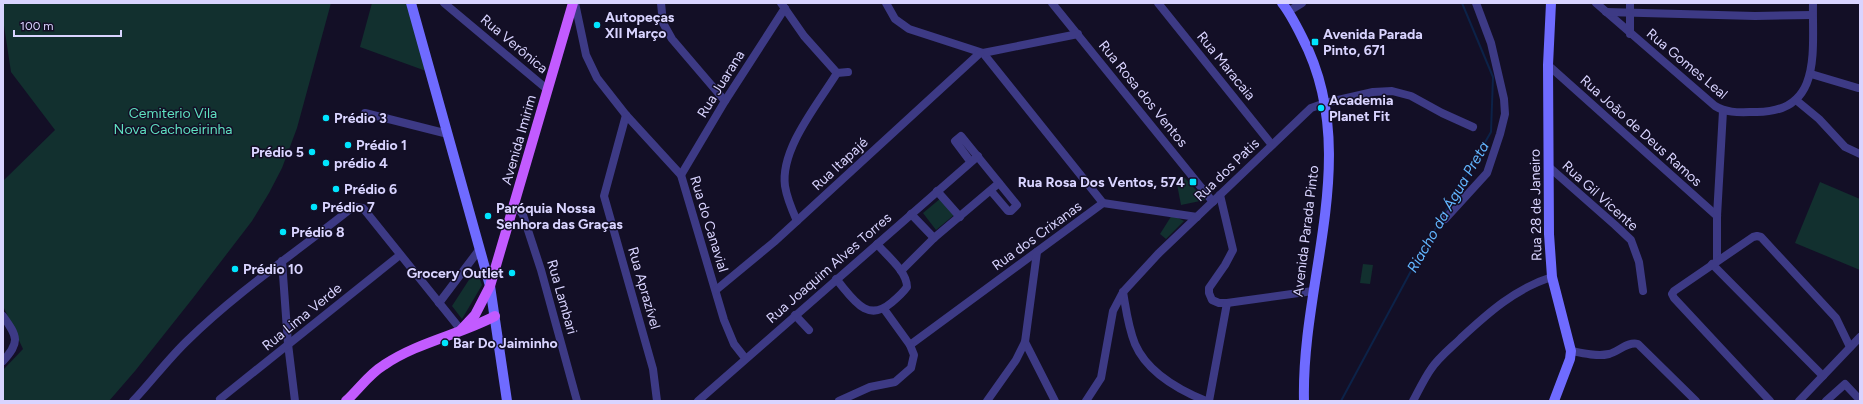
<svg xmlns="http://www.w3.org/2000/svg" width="1863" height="404" font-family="Figtree,sans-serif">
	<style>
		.green { fill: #12302f }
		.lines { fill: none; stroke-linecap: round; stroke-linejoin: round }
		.stream { stroke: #0c2248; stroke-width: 2 }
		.street { stroke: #3d3a85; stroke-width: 8 }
		.secondary { stroke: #6f6bff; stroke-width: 10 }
		.primary { stroke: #c25bff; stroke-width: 10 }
		.poi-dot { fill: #00e5ff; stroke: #130f26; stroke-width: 1.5 }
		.labels { text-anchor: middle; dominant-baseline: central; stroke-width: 3; stroke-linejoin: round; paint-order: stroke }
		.poi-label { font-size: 14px; font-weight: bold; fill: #d9d4ff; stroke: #130f26; text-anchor: start }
		.street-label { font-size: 14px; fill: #d9d4ff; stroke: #130f26 }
		.park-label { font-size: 14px; fill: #5fe0c0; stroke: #130f26 }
		.water-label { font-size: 15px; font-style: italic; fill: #62b6ff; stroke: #130f26 }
	</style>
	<rect width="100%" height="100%" fill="#130f26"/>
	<g class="green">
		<path d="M 3,3 L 331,3 L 297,128 L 282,168 L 269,193 L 252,221 L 193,298 L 135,371 L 109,401 L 5,401 L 3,399 L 3,370 L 23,349 L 3,306 L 3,181 L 55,130 L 11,72 L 3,19 Z"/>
		<path d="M 372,3 L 407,3 L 426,71 L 360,47 Z"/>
		<path d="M 1185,178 L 1205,200 L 1181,205 L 1176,179 Z"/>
		<path d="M 1820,182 L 1860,199 L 1860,270 L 1795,243 Z"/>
		<path d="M 941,198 L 954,215 L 936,230 L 923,213 Z"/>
		<path d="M 1172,215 L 1184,221 L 1166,239 L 1160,234 Z"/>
		<path d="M 1363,264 L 1373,265 L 1370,284 L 1360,283 Z"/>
		<path d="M 476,269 L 482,285 L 462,319 L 452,306 Z"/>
	</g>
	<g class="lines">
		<path class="stream" d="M 1341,401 L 1411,271 L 1491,132 L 1493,77 L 1462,3"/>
		<g class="street">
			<path d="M 444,3 L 548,90"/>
			<path d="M 575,3 L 586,55 L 597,78 L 626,115 L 681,175 L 724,320 L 734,344 L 745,358"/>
			<path d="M 661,3 L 663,23 L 672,39 L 725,101"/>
			<path d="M 781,3 L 804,36 L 837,73"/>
			<path d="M 886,3 L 895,19 L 909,29 L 983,53 L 1103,203"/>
			<path d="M 1052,3 L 1213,202"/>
			<path d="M 1158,3 L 1272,145"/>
			<path d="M 1596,3 L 1715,106 C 1728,114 1742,112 1757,112 C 1823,112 1812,50 1813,3"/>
			<path d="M 1289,11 L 1302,3"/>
			<path d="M 1606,12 L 1755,16 L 1812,15"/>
			<path d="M 1630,34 L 1630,3"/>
			<path d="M 983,53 L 1078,34"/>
			<path d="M 1548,65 L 1717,216"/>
			<path d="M 1811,74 L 1858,88"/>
			<path d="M 1796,100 L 1819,119 L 1845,147 L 1860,154"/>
			<path d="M 365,113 L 448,134"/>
			<path d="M 626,115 L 604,196 L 653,369 L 657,401"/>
			<path d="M 970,161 L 955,141 L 961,136 L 1017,205 L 1011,211 L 1008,211 L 991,191"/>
			<path d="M 1549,167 L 1615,225 L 1631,240 L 1639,262 L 1643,291"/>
			<path d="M 681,175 L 725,101 L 785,8"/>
			<path d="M 937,191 L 960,217"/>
			<path d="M 1220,195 L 1233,250 L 1225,265 L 1209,288 L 1209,293 L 1212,300 L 1219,303 L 1227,303 L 1313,291"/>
			<path d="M 515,203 L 523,215 L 541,270 L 577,401"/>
			<path d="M 911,214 L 934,238"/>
			<path d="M 1445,219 L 1487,173 L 1500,134 L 1505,114 L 1504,99 L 1491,43 L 1476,3"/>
			<path d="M 797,221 C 792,210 787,199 785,186 C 780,149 818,104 837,73 L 848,72"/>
			<path d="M 1717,260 L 1717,216 L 1723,111"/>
			<path d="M 282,261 L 288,344 L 295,401"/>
			<path d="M 1712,264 L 1823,376"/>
			<path d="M 901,271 L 934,238 L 999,183"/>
			<path d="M 836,279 C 852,297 866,324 891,303 C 897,298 902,294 907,287 C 907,271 887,256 877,244"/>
			<path d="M 716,290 L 774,242 L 980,53"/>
			<path d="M 1123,292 C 1126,309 1128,327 1135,344 C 1147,372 1179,390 1206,401"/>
			<path d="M 439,303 L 479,250"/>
			<path d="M 795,315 L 809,330"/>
			<path d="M 3,316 C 18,337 20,342 3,361"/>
			<path d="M 1025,342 L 1055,401"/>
			<path d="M 910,345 L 1103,203 L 1197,217"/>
			<path d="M 1571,351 C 1583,353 1596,357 1609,354 C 1618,352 1628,341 1638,344 L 1696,401"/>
			<path d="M 220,399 L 400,255"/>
			<path d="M 133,401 C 152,381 168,359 188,340 C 238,291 298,251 353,207 L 363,208 L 461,330"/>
			<path d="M 698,401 L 978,156"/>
			<path d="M 839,401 L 870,387 L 895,382 L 911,368 L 914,355 L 910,345 L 884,309"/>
			<path d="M 987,401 L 1016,360 L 1025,342 L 1037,252"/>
			<path d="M 1086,401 L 1101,378 L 1113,311 L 1123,292 L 1158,254 L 1311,108 L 1325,103 L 1373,92 L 1392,91 L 1411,96 L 1442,113 L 1473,127"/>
			<path d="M 1209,401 L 1227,303"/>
			<path d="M 1413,401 C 1419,390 1424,379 1431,369 C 1439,357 1451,348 1461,338 C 1488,313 1516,288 1552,277"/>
			<path d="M 1770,401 L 1674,298 L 1672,294 L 1674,291 L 1753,237 L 1757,236 L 1761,237 L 1836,318 L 1850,347"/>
			<path d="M 1799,401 L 1860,337"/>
			<path d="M 1826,401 L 1845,384 L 1860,400"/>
		</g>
		<g class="secondary">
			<path d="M 411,3 L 490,286 L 507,401"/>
			<path d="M 1282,3 C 1290,13 1296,25 1302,37 C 1363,153 1301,279 1304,401"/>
			<path d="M 1551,3 L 1548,65 L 1549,234 L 1552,277 L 1571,351 L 1570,359 L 1554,401"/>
		</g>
		<g class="primary">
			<path d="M 461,330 L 475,315 L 490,286 L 573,3"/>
			<path d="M 346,401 C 359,389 369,374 384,365 C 418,342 459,335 495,316"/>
		</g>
	</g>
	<g class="poi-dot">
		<circle cx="597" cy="25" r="4"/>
		<rect x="1311" y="38" width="8" height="8" rx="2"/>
		<circle cx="1321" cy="108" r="4"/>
		<circle cx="326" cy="118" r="4"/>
		<circle cx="348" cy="145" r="4"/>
		<circle cx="312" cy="152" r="4"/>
		<circle cx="326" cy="163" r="4"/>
		<rect x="1189" y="178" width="8" height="8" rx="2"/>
		<circle cx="336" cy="189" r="4"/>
		<circle cx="314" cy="207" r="4"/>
		<circle cx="488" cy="216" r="4"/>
		<circle cx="283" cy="232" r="4"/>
		<circle cx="235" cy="269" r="4"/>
		<circle cx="512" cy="273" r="4"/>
		<circle cx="445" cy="343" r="4"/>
	</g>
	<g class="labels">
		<g class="poi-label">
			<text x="605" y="17">Autopeças<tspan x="605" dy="16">XII Março</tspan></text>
			<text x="1323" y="34">Avenida Parada<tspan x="1323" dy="16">Pinto, 671</tspan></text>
			<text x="1329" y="100">Academia<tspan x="1329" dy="16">Planet Fit</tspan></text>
			<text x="334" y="118">Prédio 3</text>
			<text x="356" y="145">Prédio 1</text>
			<text x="304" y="152" text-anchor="end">Prédio 5</text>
			<text x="334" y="163">prédio 4</text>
			<text x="1185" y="182" text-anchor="end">Rua Rosa Dos Ventos, 574</text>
			<text x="344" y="189">Prédio 6</text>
			<text x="322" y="207">Prédio 7</text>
			<text x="496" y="208">Paróquia Nossa<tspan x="496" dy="16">Senhora das Graças</tspan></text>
			<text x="291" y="232">Prédio 8</text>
			<text x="243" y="269">Prédio 10</text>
			<text x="504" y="273" text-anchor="end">Grocery Outlet</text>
			<text x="453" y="343">Bar Do Jaiminho</text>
		</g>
		<g class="street-label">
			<text transform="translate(514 44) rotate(40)">Rua Verônica</text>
			<text transform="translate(1687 64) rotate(40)">Rua Gomes Leal</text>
			<text transform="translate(1226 66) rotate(51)">Rua Maracaia</text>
			<text transform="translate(721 84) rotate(-58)">Rua Juarana</text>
			<text transform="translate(1143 94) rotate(51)">Rua Rosa dos Ventos</text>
			<text transform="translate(1641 131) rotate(42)">Rua João de Deus Ramos</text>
			<text transform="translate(519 140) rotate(-74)">Avenida Imirim</text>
			<text transform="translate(840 164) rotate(-43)">Rua Itapajé</text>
			<text transform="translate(1227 170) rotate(-44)">Rua dos Patis</text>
			<text transform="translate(1600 196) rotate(42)">Rua Gil Vicente</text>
			<text transform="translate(1536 205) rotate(-91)">Rua 28 de Janeiro</text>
			<text transform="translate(709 224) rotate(73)">Rua do Canavial</text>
			<text transform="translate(1306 231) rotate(-83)">Avenida Parada Pinto</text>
			<text transform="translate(1037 236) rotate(-36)">Rua dos Crixanas</text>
			<text transform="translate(829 268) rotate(-41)">Rua Joaquim Alves Torres</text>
			<text transform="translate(644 288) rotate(74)">Rua Aprazível</text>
			<text transform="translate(562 297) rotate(74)">Rua Lambari</text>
			<text transform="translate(302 317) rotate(-39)">Rua Lima Verde</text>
		</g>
		<g class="park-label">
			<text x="173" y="113">Cemiterio Vila<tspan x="173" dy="16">Nova Cachoeirinha</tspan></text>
		</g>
		<g class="water-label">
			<text transform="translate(1448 207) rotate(-60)">Riacho da Água Preta</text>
		</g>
	</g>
	<rect width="1863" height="404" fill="none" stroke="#d9d4ff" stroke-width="8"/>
	<path d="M14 30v6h107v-6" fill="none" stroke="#d9d4ff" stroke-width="2"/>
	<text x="20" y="30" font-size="12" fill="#d9d4ff" stroke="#130f26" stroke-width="3" paint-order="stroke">100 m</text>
</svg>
